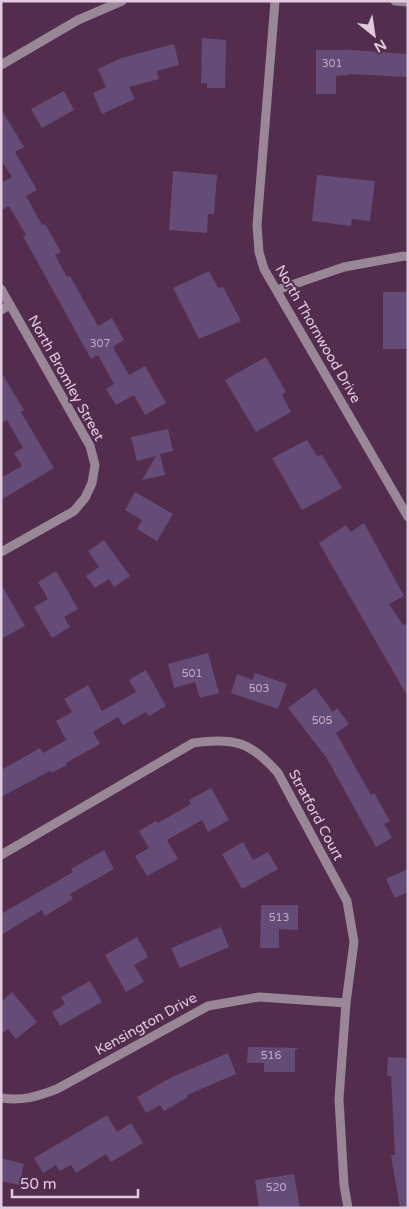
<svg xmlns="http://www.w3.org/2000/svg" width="409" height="1209" font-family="'Varela Round',sans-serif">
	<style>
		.building { fill: #654c76 }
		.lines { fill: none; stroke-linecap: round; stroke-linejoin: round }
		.minor { stroke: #998696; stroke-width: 9 }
		.labels { text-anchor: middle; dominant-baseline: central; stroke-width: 4; stroke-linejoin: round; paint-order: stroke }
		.number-label { font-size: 11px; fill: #c2aac3 }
		.street-label { font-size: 14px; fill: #e1cadd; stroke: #522d4e }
	</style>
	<rect width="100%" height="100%" fill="#522d4e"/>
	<g class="building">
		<path d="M 202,38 L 226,40 L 225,88 L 207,88 L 207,83 L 201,83 Z"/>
		<path d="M 174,44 L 179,65 L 157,71 L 159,79 L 129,87 L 135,99 L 102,114 L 93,93 L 106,87 L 98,69 L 121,58 Z"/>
		<path d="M 316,50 L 349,50 L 408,54 L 408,77 L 349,74 L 349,75 L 336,76 L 336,94 L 316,94 Z"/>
		<path d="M 64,91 L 74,110 L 42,128 L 31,109 Z"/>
		<path d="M 1,109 L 24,147 L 15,152 L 37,190 L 26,196 L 42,225 L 45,224 L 61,252 L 55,255 L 67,277 L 70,276 L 98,326 L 112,318 L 124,340 L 113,347 L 129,375 L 145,366 L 166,403 L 145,415 L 134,395 L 116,405 L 106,389 L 114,384 L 98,355 L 91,359 L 23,236 L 26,235 L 9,206 L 1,210 L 1,183 L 12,177 L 1,160 Z"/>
		<path d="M 173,171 L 217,175 L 214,214 L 208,214 L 207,233 L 169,230 Z"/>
		<path d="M 317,175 L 375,181 L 370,221 L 352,219 L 351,226 L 312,221 Z"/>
		<path d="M 209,271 L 218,288 L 223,287 L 241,321 L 199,339 L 173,288 Z"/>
		<rect x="383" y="292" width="25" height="57"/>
		<path d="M 266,357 L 286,392 L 282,395 L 291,412 L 256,432 L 225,380 Z"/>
		<path d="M 1,372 L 24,410 L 21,412 L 54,468 L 1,500 L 1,478 L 22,466 L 14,453 L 23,448 L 7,420 L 1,423 Z"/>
		<path d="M 168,429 L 173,451 L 160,454 L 165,475 L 142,480 L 156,456 L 137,461 L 131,437 Z"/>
		<path d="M 307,440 L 317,456 L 322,455 L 342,488 L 302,510 L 272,458 Z"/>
		<path d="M 135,492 L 173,514 L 157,541 L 137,529 L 142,520 L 125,510 Z"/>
		<path d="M 364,523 L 404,596 L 389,604 L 403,625 L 408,623 L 408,697 L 319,543 L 346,525 L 351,532 Z"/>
		<path d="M 104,540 L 130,576 L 114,587 L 109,579 L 95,588 L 86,576 L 99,567 L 88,551 Z"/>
		<path d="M 56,571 L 78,609 L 64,617 L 70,627 L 52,638 L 34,607 L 48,599 L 38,582 Z"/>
		<path d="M 1,584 L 25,626 L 1,639 Z"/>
		<path d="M 208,653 L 219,693 L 200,698 L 195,682 L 174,688 L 168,664 Z"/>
		<path d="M 146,670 L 166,706 L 149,716 L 146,712 L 123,725 L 118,717 L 93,732 L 100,744 L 66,763 L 67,765 L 52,773 L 50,771 L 1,797 L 1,770 L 40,748 L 43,753 L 66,740 L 56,721 L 72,712 L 64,699 L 88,685 L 102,711 L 136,692 L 129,680 Z"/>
		<path d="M 255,673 L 287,684 L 278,709 L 231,693 L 237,674 L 252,680 Z"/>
		<path d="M 315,688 L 333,712 L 337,708 L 349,724 L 336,733 L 371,795 L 374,793 L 390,821 L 384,824 L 392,838 L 376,847 L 326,757 L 288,708 Z"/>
		<path d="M 211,788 L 229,820 L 208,832 L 202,820 L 167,840 L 178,859 L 147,876 L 135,856 L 149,848 L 139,831 L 156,821 L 158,823 L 191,804 L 189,800 Z"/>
		<path d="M 243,842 L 253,860 L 268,852 L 278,869 L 242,889 L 222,854 Z"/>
		<path d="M 104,850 L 114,869 L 70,894 L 73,899 L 45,916 L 42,910 L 1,935 L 1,914 L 73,872 L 71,869 Z"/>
		<path d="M 408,869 L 408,892 L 395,898 L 386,879 Z"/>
		<path d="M 261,905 L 298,905 L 298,930 L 279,929 L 279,948 L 260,948 Z"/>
		<path d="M 221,927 L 229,947 L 180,968 L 171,948 Z"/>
		<path d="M 137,937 L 148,957 L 134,965 L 144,982 L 126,992 L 105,955 Z"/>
		<path d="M 90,981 L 102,1002 L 60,1026 L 52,1012 L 65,1004 L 61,997 Z"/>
		<path d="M 12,992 L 37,1022 L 16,1039 L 8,1029 L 1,1034 L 1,1002 Z"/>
		<path d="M 248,1047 L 299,1048 L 295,1050 L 295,1072 L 264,1072 L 264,1063 L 247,1063 Z"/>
		<path d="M 228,1053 L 236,1074 L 187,1095 L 188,1097 L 164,1111 L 160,1105 L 146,1113 L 137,1097 L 172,1077 Z"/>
		<path d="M 388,1057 L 408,1058 L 408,1208 L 400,1208 L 391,1155 L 395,1155 L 391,1076 L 387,1076 Z"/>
		<path d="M 107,1115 L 117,1132 L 131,1123 L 143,1143 L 111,1162 L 106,1154 L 76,1173 L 71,1165 L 60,1171 L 56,1165 L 43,1173 L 34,1158 Z"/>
		<path d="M 1,1158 L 24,1164 L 19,1185 L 1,1181 Z"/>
		<path d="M 294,1174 L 300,1208 L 259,1208 L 255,1180 Z"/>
	</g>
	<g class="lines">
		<g class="minor">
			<path d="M 275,1 L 257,225 L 259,252 L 264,269 L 408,517"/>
			<path d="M 395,1 L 408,2"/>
			<path d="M 1,65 L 78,20 L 122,1"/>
			<path d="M 1,289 L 90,446 L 95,465 L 92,483 L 85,498 L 74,511 L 1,552"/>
			<path d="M 277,290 L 344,267 L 404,256 L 408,257"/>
			<path d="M 1,310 L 10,305"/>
			<path d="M 1,855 L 193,743 C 234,737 251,742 278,773 L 347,901 L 354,942 L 346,1003 L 339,1099 L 344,1185 L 348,1208"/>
			<path d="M 1,1098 C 23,1101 36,1097 57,1089 L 208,1006 L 259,997 L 346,1003"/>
		</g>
	</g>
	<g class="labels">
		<g class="number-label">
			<text x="332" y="63">301</text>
			<text x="100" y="343">307</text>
			<text x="192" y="673">501</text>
			<text x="259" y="688">503</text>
			<text x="322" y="720">505</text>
			<text x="279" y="917">513</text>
			<text x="271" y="1055">516</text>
			<text x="276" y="1187">520</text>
		</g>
		<g class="street-label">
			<text transform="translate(318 334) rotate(60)">North Thornwood Drive</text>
			<text transform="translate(66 378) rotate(61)">North Bromley Street</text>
			<text transform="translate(316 815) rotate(62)">Stratford Court</text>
			<text transform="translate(146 1024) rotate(-29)">Kensington Drive</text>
		</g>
	</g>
	<rect width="409" height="1209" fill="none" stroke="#e1cadd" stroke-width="5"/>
	<g transform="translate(374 35) rotate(150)" stroke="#522d4e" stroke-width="4" paint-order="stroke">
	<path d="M0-4L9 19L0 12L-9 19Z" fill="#e1cadd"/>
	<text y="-8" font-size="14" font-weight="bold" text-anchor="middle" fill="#e1cadd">N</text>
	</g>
	<path d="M12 1189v8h126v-8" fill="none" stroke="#e1cadd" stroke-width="2.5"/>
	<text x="20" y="1189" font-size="15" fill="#e1cadd" stroke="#522d4e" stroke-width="4" paint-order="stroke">50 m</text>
</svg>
